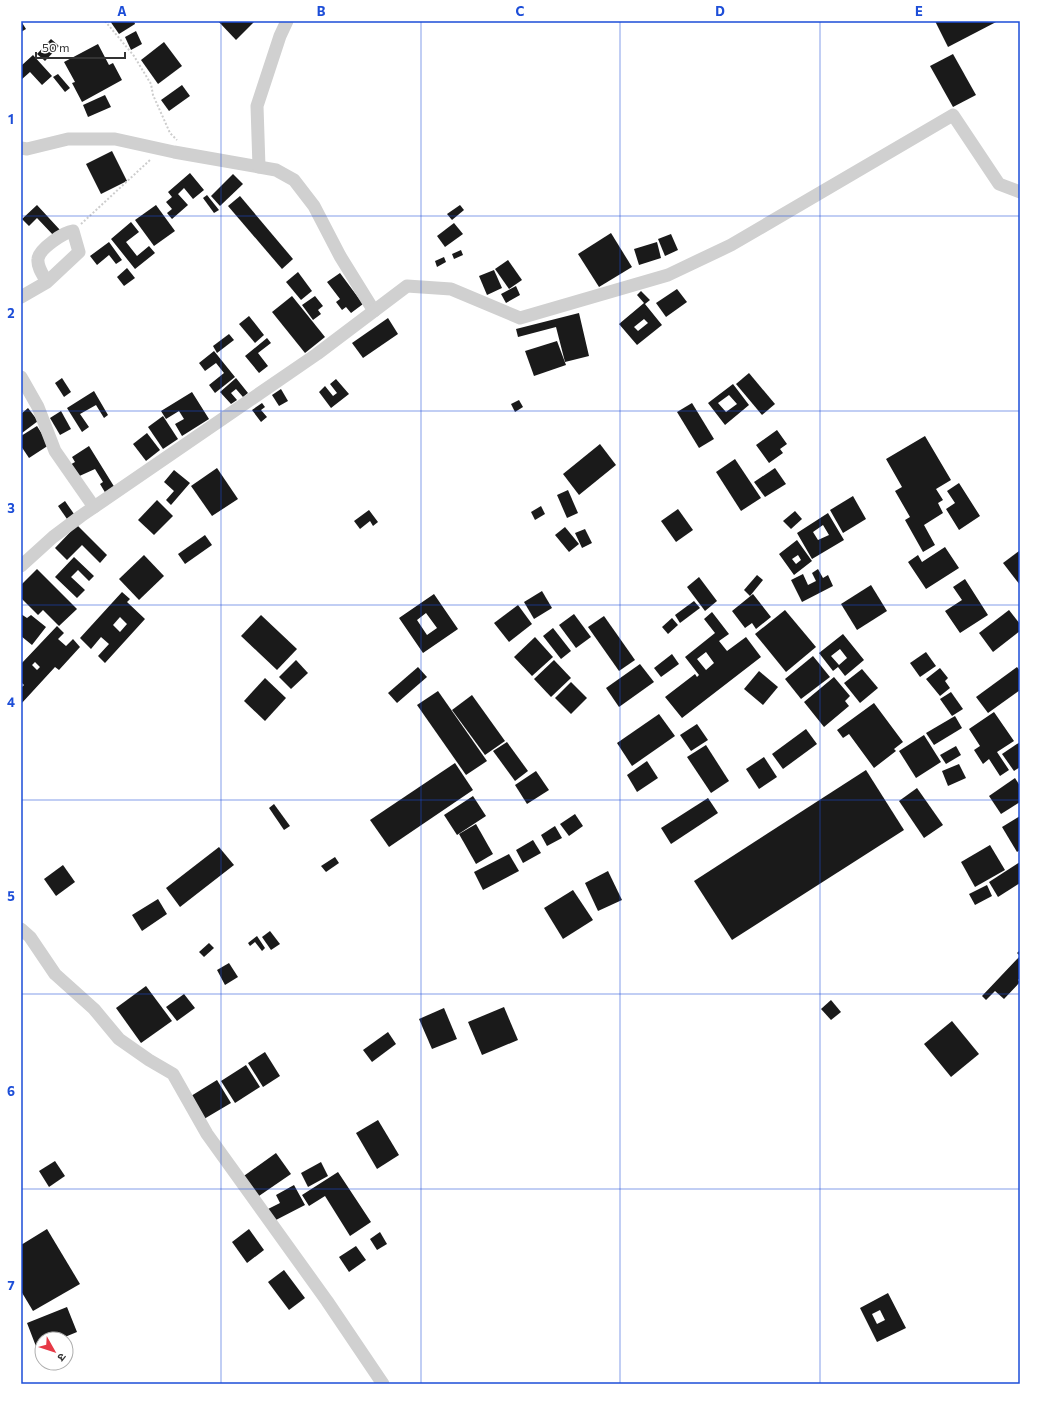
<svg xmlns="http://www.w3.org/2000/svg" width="1041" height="1405" font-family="Commissioner,'Noto Sans Devanagari',sans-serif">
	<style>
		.building { fill: #1a1a1a; fill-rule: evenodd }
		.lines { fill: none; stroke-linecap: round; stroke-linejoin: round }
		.path { stroke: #cdcdcd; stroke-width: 2; stroke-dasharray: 2 2; stroke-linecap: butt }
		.minor { stroke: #d0d0d0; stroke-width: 13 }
		.grid { fill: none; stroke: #1d4ed8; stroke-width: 1; stroke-opacity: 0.55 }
		.neatline { fill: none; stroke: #1d4ed8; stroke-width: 1.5 }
		.grid-label { font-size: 13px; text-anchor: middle; font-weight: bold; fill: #1d4ed8 }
	</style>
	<rect width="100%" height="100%" fill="#fff"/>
	<g class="building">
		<path d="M 21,21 L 26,29 L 21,32 Z"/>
		<path d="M 110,21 L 134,21 L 135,24 L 119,34 Z"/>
		<path d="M 218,21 L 255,21 L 236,40 Z"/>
		<path d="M 935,21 L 998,21 L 948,47 Z"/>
		<path d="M 136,31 L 142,44 L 131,50 L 125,37 Z"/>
		<path d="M 51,39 L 59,46 L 45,61 L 37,54 Z"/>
		<path d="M 164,42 L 182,66 L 158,84 L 141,60 Z"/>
		<path d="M 98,44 L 109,65 L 113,63 L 122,80 L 82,102 L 72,83 L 75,82 L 64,62 Z"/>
		<path d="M 953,54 L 976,95 L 953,107 L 930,66 Z"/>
		<path d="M 33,55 L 52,76 L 42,85 L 30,72 L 21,80 L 21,66 Z"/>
		<path d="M 58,74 L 70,88 L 65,92 L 53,77 Z"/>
		<path d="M 182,85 L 190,96 L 169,111 L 161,100 Z"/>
		<path d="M 105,95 L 111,107 L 88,117 L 83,105 Z"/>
		<path d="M 112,151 L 127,181 L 101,194 L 86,164 Z"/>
		<path d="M 190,173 L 204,190 L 193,199 L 184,188 L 178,194 L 188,205 L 172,219 L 167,213 L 172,209 L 166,202 L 172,197 L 168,192 Z"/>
		<path d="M 233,174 L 243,184 L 220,206 L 211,196 Z"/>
		<path d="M 207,195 L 219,210 L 214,213 L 203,198 Z"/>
		<path d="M 240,196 L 293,259 L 282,269 L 228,206 Z"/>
		<path d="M 37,205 L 60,230 L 54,236 L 37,218 L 29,226 L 22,219 Z"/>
		<path d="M 156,205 L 175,231 L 154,246 L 135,220 Z"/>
		<path d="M 460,205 L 464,210 L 452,220 L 447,214 Z"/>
		<path d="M 131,222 L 139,232 L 126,242 L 137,256 L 149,246 L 155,253 L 135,269 L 111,239 Z"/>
		<path d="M 454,223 L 463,234 L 445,247 L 437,236 Z"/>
		<path d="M 611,233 L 632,267 L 599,287 L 578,254 Z"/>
		<path d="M 671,234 L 678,250 L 665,256 L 658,239 Z"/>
		<path d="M 109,242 L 122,260 L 116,264 L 109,255 L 97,265 L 90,256 Z"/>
		<path d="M 657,242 L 661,258 L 639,265 L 634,249 Z"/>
		<path d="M 461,250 L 463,255 L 454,259 L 452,254 Z"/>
		<path d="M 444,257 L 446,262 L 437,267 L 435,261 Z"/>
		<path d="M 508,260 L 522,280 L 509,289 L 495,269 Z"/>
		<path d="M 127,268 L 135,278 L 124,286 L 117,277 Z"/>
		<path d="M 494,270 L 502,288 L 487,295 L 479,276 Z"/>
		<path d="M 298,272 L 312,291 L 301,300 L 286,282 Z"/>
		<path d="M 340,273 L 363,304 L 351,313 L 346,307 L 342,310 L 336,302 L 340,299 L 327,282 Z"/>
		<path d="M 516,286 L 520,295 L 506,303 L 501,294 Z"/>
		<path d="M 677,289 L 687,302 L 666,317 L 656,303 Z"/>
		<path d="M 641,291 L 650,300 L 645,304 L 662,325 L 637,345 L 619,324 L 644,303 L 637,295 ZM 644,319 L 648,323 L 638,331 L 634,327 Z"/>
		<path d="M 292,296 L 325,337 L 305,353 L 272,312 Z"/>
		<path d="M 315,296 L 323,306 L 318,310 L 321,314 L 313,320 L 302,305 Z"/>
		<path d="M 579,313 L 589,356 L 565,362 L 556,327 L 518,337 L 516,329 Z"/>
		<path d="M 249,316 L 264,335 L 255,343 L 239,324 Z"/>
		<path d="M 388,318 L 398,334 L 363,358 L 352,343 Z"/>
		<path d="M 229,334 L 234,340 L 217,353 L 213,346 Z"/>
		<path d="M 267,338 L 271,343 L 258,353 L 268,366 L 259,373 L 245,356 Z"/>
		<path d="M 557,341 L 566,365 L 534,376 L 525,351 Z"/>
		<path d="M 214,351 L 235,377 L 215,393 L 209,385 L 224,373 L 216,363 L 205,371 L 199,363 Z"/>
		<path d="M 749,373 L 775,404 L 762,415 L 736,384 Z"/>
		<path d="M 62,378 L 71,392 L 64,397 L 55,383 Z"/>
		<path d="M 236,378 L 248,393 L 243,397 L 236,389 L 231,393 L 237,400 L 231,404 L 220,392 Z"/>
		<path d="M 336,379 L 349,394 L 331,408 L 319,392 L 325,386 L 333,396 L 337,393 L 330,384 Z"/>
		<path d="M 733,384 L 749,405 L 725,425 L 708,403 ZM 729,395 L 737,404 L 726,412 L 718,403 Z"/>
		<path d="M 281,389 L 288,401 L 279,406 L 272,395 Z"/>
		<path d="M 94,391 L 108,415 L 104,418 L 96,405 L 80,414 L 89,427 L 82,432 L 67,408 Z"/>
		<path d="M 192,392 L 209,419 L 182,436 L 175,424 L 184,419 L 179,411 L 166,419 L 161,411 Z"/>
		<path d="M 519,400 L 523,407 L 515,412 L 511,404 Z"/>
		<path d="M 262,403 L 265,407 L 261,410 L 267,417 L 261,422 L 252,410 Z"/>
		<path d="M 692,403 L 714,439 L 699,448 L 677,412 Z"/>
		<path d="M 28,408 L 38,421 L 22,433 L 21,414 Z"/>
		<path d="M 61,411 L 71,429 L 60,435 L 50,418 Z"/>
		<path d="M 163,416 L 178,439 L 163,449 L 148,427 Z"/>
		<path d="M 37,426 L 49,445 L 29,458 L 21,446 L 21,436 Z"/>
		<path d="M 777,430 L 787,444 L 780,449 L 783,453 L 769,463 L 756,445 Z"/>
		<path d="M 147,433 L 160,450 L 146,461 L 133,444 Z"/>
		<path d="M 925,436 L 951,480 L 936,489 L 943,500 L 938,503 L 943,513 L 924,525 L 935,545 L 923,552 L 905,520 L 910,517 L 895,491 L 902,487 L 886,459 Z"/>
		<path d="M 600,444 L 616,465 L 579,495 L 563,474 Z"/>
		<path d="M 89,446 L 115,488 L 106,494 L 100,484 L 103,482 L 95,469 L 75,478 L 68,466 L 75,462 L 72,457 Z"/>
		<path d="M 735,459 L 761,498 L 741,511 L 716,472 Z"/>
		<path d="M 217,468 L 238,499 L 212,516 L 191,486 Z"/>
		<path d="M 775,468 L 786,484 L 765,497 L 754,482 Z"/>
		<path d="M 174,470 L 190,483 L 171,505 L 166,500 L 174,491 L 164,482 Z"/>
		<path d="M 959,483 L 980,516 L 959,530 L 946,509 L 955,503 L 947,491 Z"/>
		<path d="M 568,490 L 578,513 L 567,518 L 557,495 Z"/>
		<path d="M 853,496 L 866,519 L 843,533 L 830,510 Z"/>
		<path d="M 157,500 L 173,516 L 154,535 L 138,520 Z"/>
		<path d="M 65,501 L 74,514 L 67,519 L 58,506 Z"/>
		<path d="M 541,506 L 545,514 L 535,520 L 531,512 Z"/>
		<path d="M 678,509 L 693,530 L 676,542 L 661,521 Z"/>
		<path d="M 369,510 L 378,522 L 373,526 L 370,521 L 360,529 L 354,521 Z"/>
		<path d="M 795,511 L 802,519 L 791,529 L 783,521 Z"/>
		<path d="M 828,513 L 844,540 L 812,559 L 797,533 ZM 823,525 L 829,535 L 818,540 L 813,532 Z"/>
		<path d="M 77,525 L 107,555 L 100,563 L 82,545 L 67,560 L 55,548 Z"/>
		<path d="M 565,527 L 579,544 L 569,552 L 555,535 Z"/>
		<path d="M 585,529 L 592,543 L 582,548 L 575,533 Z"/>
		<path d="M 205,535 L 212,545 L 185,564 L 178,554 Z"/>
		<path d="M 797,540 L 812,561 L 794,575 L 779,554 ZM 798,555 L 801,560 L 796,564 L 792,559 Z"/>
		<path d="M 945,547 L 959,568 L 926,589 L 908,562 L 918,555 L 922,562 Z"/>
		<path d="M 1019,551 L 1020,553 L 1020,585 L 1003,563 Z"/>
		<path d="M 144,555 L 164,576 L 139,600 L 119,579 Z"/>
		<path d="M 74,557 L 94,576 L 89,581 L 78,570 L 71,577 L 85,590 L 77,598 L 55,577 Z"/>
		<path d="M 37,569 L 77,609 L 59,626 L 43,610 L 38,615 L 21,598 L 21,585 Z"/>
		<path d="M 818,569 L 823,578 L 828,575 L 833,586 L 802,602 L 791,580 L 803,574 L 808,585 L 816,581 L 812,573 Z"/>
		<path d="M 757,575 L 763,580 L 750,596 L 744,590 Z"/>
		<path d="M 699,577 L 717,601 L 705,611 L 687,587 Z"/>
		<path d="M 965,579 L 988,615 L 960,633 L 945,611 L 962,600 L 953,587 Z"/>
		<path d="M 871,585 L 887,611 L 857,630 L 841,604 Z"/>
		<path d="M 542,591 L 552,608 L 534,619 L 524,602 Z"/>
		<path d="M 122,592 L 130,599 L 127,602 L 145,619 L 105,663 L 98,656 L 109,644 L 101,637 L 91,649 L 80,638 ZM 120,617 L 127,624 L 120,632 L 113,625 Z"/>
		<path d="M 434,594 L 458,629 L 423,653 L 399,618 ZM 426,613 L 437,628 L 427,635 L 417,620 Z"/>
		<path d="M 753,594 L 771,617 L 756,629 L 752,623 L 745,628 L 732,611 Z"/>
		<path d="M 694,601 L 700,608 L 680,623 L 675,615 Z"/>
		<path d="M 518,605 L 532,624 L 509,642 L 494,623 Z"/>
		<path d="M 785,610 L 816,647 L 786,672 L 755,634 Z"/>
		<path d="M 1009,610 L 1020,624 L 1020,631 L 993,652 L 979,633 Z"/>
		<path d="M 712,612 L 729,634 L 719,641 L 727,651 L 746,637 L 761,657 L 682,718 L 665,697 L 695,674 L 697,677 L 699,675 L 685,657 L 715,633 L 704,619 ZM 706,652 L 714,663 L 706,670 L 697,659 Z"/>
		<path d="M 21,614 L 27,618 L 31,615 L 46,627 L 32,645 L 21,636 Z"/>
		<path d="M 574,614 L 591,637 L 576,648 L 559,625 Z"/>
		<path d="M 261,615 L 297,649 L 277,670 L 241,636 Z"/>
		<path d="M 604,616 L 635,660 L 619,671 L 588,627 Z"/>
		<path d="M 672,618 L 678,625 L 668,634 L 662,627 Z"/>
		<path d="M 57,626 L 64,633 L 58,639 L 66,646 L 73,639 L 80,647 L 59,670 L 55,667 L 21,704 L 21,688 L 24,685 L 21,682 L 21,664 ZM 35,662 L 40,667 L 37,670 L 32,665 Z"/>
		<path d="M 553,628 L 571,651 L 561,659 L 543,636 Z"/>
		<path d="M 843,634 L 864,660 L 845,676 L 838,667 L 833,671 L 819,653 ZM 840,649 L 847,658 L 839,665 L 831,656 Z"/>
		<path d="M 535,637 L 553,657 L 532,676 L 514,657 Z"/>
		<path d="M 926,652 L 936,666 L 920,677 L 910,663 Z"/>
		<path d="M 672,654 L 679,664 L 661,677 L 654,668 Z"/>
		<path d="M 813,656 L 830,677 L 801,699 L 785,679 Z"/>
		<path d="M 296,660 L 308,673 L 291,689 L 279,677 Z"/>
		<path d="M 554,660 L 571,678 L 551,697 L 534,679 Z"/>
		<path d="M 640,664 L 654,682 L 619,707 L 606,688 Z"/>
		<path d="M 418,667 L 427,677 L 397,703 L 388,693 Z"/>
		<path d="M 1017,667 L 1020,671 L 1020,690 L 988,713 L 976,697 Z"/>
		<path d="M 940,668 L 948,678 L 945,681 L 950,688 L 940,696 L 926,679 Z"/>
		<path d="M 862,669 L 878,688 L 860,703 L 844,683 Z"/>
		<path d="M 759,671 L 778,687 L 763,705 L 744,689 Z"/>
		<path d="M 834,677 L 850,696 L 845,701 L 849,706 L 824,727 L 804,702 Z"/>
		<path d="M 265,678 L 286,698 L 265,721 L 244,701 Z"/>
		<path d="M 571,682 L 587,698 L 571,714 L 555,698 Z"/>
		<path d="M 438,691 L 487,761 L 466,775 L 417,705 Z"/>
		<path d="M 951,692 L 963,709 L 952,716 L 940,699 Z"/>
		<path d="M 472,695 L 505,741 L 485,755 L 452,710 Z"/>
		<path d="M 874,703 L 903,742 L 894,749 L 896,751 L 874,768 L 849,734 L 843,738 L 837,730 Z"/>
		<path d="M 994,712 L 1014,741 L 997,752 L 1009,770 L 1000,776 L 989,759 L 983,764 L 974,750 L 980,746 L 969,729 Z"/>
		<path d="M 659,714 L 675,736 L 632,766 L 617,743 Z"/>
		<path d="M 955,716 L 962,728 L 934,745 L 926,733 Z"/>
		<path d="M 697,724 L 708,740 L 691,751 L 680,735 Z"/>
		<path d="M 806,729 L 817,744 L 783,769 L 772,754 Z"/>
		<path d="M 924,735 L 941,762 L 916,778 L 899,751 Z"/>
		<path d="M 507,742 L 528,771 L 515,781 L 493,751 Z"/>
		<path d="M 1020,742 L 1020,767 L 1014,771 L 1002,754 Z"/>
		<path d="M 706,745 L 729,781 L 711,793 L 687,757 Z"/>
		<path d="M 956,746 L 961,755 L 946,764 L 940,755 Z"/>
		<path d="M 764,757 L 777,777 L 759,789 L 746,769 Z"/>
		<path d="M 647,761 L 658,778 L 637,792 L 627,775 Z"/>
		<path d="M 455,763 L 473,790 L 389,847 L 370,820 Z"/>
		<path d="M 959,764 L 966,778 L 948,786 L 942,771 Z"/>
		<path d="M 866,770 L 904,830 L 732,940 L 694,881 Z"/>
		<path d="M 536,771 L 549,790 L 527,804 L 515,785 Z"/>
		<path d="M 1015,778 L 1020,786 L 1020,802 L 1001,814 L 989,796 Z"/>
		<path d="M 917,788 L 943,825 L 924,838 L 899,801 Z"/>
		<path d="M 473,796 L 486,816 L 457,835 L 444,815 Z"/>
		<path d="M 708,798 L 718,813 L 671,844 L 661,828 Z"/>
		<path d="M 274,804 L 290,826 L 284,830 L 269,808 Z"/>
		<path d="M 575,814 L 583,826 L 569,836 L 560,824 Z"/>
		<path d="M 1020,816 L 1020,850 L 1017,852 L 1002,827 Z"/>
		<path d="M 476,824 L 493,854 L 476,864 L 459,834 Z"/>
		<path d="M 555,826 L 562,838 L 547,846 L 541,835 Z"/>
		<path d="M 533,840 L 541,853 L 523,863 L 516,850 Z"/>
		<path d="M 990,845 L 1005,870 L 975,887 L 961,862 Z"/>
		<path d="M 219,847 L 234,865 L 180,907 L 166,888 Z"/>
		<path d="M 509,854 L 519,871 L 483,890 L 474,872 Z"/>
		<path d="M 335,857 L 339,863 L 326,872 L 321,866 Z"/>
		<path d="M 1020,862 L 1020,883 L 998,897 L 989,882 Z"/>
		<path d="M 63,865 L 75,882 L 56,896 L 44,879 Z"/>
		<path d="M 608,871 L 622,900 L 598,911 L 585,883 Z"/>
		<path d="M 987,885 L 992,896 L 975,905 L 969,894 Z"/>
		<path d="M 573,890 L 593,920 L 563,939 L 544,908 Z"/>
		<path d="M 158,899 L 167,914 L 142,931 L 132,915 Z"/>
		<path d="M 270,931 L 280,944 L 271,950 L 262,937 Z"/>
		<path d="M 257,936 L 265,948 L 262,951 L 255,942 L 250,946 L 248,943 Z"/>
		<path d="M 209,943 L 214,948 L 204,957 L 199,952 Z"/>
		<path d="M 1020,950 L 1020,978 L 1018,980 L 1020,982 L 1004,999 L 995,991 L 986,1000 L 982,996 L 1020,956 L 1017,953 Z"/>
		<path d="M 229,963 L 238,977 L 225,985 L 217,970 Z"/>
		<path d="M 146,986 L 172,1021 L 141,1043 L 116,1008 Z"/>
		<path d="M 184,994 L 195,1008 L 177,1021 L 166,1007 Z"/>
		<path d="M 831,1000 L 841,1012 L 831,1020 L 821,1009 Z"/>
		<path d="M 504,1007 L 518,1040 L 482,1055 L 468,1022 Z"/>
		<path d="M 444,1008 L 457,1039 L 432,1049 L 419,1019 Z"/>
		<path d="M 952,1021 L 979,1054 L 951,1077 L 924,1044 Z"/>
		<path d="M 388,1032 L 396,1044 L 372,1062 L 363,1050 Z"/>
		<path d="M 265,1052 L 280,1076 L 263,1087 L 248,1063 Z"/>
		<path d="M 246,1065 L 260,1087 L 235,1103 L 221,1081 Z"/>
		<path d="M 217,1080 L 231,1103 L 204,1119 L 191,1096 Z"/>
		<path d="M 378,1120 L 399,1155 L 377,1169 L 356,1133 Z"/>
		<path d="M 276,1153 L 291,1174 L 256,1198 L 241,1178 Z"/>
		<path d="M 55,1161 L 65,1176 L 49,1187 L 39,1171 Z"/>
		<path d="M 321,1162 L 328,1176 L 308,1187 L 301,1173 Z"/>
		<path d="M 338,1172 L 371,1222 L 350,1236 L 325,1196 L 309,1206 L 302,1195 Z"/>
		<path d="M 294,1185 L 305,1205 L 274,1221 L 268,1209 L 280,1203 L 276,1195 Z"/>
		<path d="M 47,1229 L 80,1284 L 33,1311 L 21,1291 L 21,1245 Z"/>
		<path d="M 249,1229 L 264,1250 L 247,1263 L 232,1242 Z"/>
		<path d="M 380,1232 L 387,1244 L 377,1250 L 370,1239 Z"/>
		<path d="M 356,1246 L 366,1260 L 349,1272 L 339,1257 Z"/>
		<path d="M 284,1270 L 305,1298 L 289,1310 L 268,1282 Z"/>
		<path d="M 888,1293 L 906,1328 L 877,1342 L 860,1308 ZM 880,1310 L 885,1320 L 877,1324 L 872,1314 Z"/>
		<path d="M 67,1307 L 77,1332 L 60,1339 L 42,1339 L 42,1347 L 37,1349 L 27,1323 Z"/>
	</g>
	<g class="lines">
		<g class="path">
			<path d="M 105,21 L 134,56 L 151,84 L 153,95 L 170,133 L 177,140"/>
			<path d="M 81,224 L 150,160"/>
		</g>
		<g class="minor">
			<path d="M 21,148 L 27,149 L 68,139 L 115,139 L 174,152 L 276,170 L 294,180 L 314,206 L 340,256 L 374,311"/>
			<path d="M 259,167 L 257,106 L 280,36 L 287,21"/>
			<path d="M 21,297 L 47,282 L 79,252 L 73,231 C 64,232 39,249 38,259 C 37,267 43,275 47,282"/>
			<path d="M 21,377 L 38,407 L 55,451 L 94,507"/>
			<path d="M 21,566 L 53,537 L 81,516 L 317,354 L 407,286 L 451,289 L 520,318 L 668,275 L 731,245 L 953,115 L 999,184 L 1020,192"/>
			<path d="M 21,929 L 30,937 L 55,974 L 94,1009 L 119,1039 L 149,1060 L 173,1074 L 207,1134 L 327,1301 L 383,1384"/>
		</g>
	</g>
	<path class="grid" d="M 221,21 L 221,1384M 421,21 L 421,1384M 620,21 L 620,1384M 820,21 L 820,1384M 21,216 L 1020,216M 21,411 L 1020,411M 21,605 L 1020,605M 21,800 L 1020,800M 21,994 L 1020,994M 21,1189 L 1020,1189"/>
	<rect width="1041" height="1405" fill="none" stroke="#ffffff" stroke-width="44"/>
	<g transform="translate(54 1351) rotate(129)"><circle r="19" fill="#ffffff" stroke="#adadad"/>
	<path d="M0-3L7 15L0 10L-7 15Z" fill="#e63946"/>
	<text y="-6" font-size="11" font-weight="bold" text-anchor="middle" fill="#333333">उ</text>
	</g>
	<path d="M36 52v6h89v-6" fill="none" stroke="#333333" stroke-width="2"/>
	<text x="42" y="52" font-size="12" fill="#333333" stroke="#ffffff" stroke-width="3" paint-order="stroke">50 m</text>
	<rect x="22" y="22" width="997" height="1361" class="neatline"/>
	<g class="grid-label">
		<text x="122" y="16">A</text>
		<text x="321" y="16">B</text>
		<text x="520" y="16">C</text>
		<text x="720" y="16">D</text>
		<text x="919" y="16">E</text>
		<text x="11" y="124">1</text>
		<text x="11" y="318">2</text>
		<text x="11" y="513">3</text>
		<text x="11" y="707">4</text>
		<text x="11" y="901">5</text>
		<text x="11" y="1096">6</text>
		<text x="11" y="1290">7</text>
	</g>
</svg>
